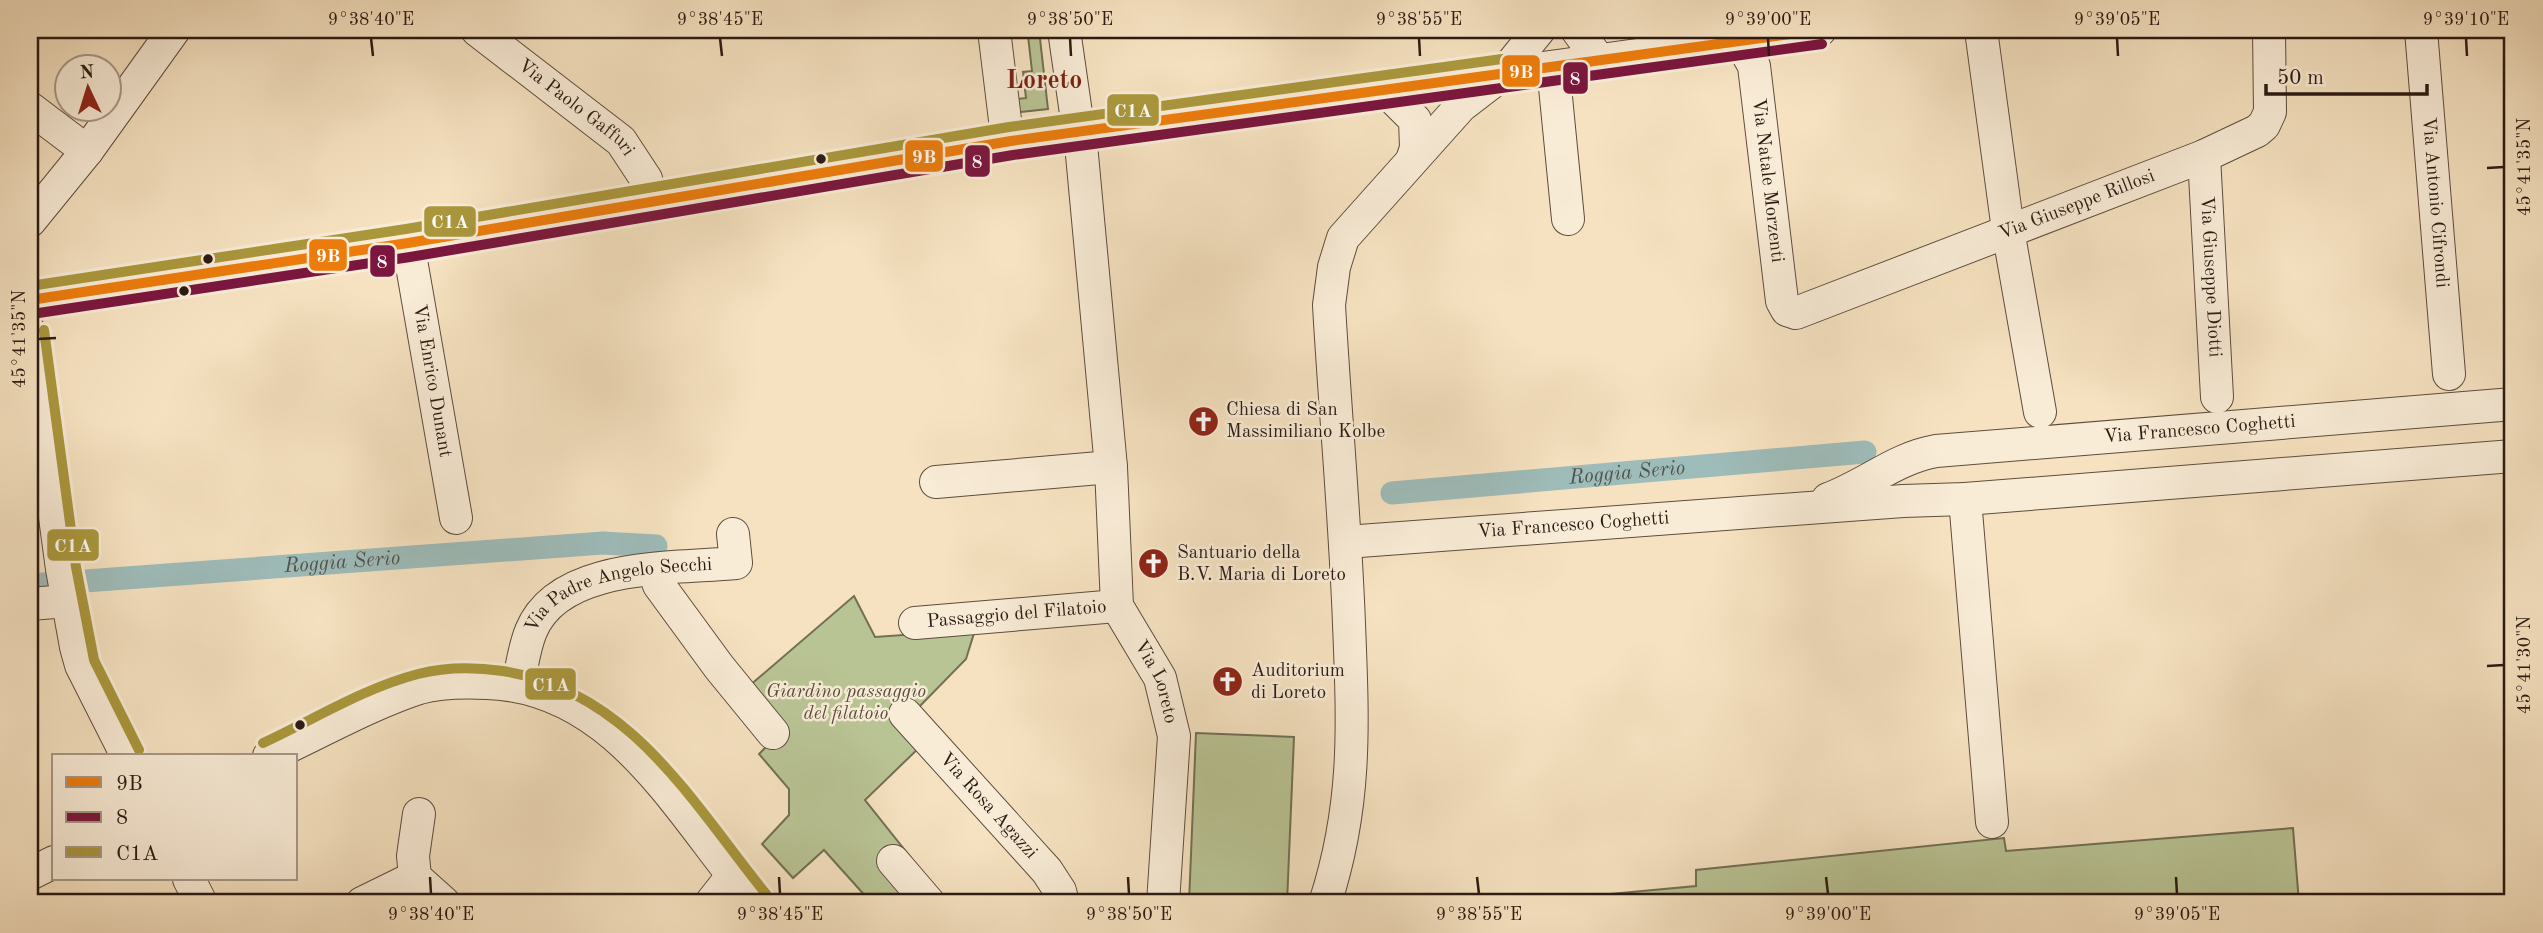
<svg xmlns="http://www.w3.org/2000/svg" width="2543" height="933" font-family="'Old Standard TT',serif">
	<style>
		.park { fill: #b9c495; stroke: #726f54; stroke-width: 2 }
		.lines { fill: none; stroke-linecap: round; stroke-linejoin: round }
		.canal { stroke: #9ebcba; stroke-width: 23 }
		.minor-casing { stroke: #5e4c3e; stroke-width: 34 }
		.minor { stroke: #f9ecd7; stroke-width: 32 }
		.bus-1-casing { stroke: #f9ecd7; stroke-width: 16 }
		.bus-2-casing { stroke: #f9ecd7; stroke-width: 16 }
		.bus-3-casing { stroke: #f9ecd7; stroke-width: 16 }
		.bus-1 { stroke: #ec7c0c; stroke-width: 10 }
		.bus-2 { stroke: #7b163e; stroke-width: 10 }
		.bus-3 { stroke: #aa973c; stroke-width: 10 }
		.ticks { fill: none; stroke: #2b1a13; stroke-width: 2.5 }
		.bus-dot { fill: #2b1a13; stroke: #f9ecd7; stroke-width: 2.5 }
		.labels { text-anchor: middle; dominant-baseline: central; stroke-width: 5; stroke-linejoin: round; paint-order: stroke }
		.street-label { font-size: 19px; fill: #2b1a13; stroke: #f9ecd7 }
		.poi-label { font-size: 19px; fill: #2b1a13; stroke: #f9ecd7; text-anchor: start }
		.park-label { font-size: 19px; font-style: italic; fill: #564d3a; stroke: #f9ecd7 }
		.water-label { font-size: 21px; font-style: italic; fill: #53534d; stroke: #f9ecd7 }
		.district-label { font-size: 26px; font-weight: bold; fill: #7a1f14; stroke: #f9ecd7 }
		.line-badge { stroke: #f9ecd7; stroke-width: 2.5 }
		.badge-label { font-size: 19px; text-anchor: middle; font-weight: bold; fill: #fff }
		.neatline { fill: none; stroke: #2b1a13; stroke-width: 2.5 }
		.ticks-label { font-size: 18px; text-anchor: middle; fill: #2b1a13 }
	</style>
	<rect width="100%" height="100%" fill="#f6e2c1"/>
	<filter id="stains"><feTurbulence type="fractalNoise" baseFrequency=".00286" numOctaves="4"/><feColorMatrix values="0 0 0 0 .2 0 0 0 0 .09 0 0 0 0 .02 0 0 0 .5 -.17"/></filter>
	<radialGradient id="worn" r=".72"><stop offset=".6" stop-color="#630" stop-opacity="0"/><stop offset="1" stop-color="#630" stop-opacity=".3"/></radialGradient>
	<g class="park">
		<path d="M 999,30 L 1039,30 L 1048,109 L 1012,113 L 1010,100 L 1026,98 L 1023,72 L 1032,71 L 1028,36 L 1000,38 Z"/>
		<path d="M 854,596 L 875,637 L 975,630 L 966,659 L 917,709 L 924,743 L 865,800 L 947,903 L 866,903 L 868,899 L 824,850 L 793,878 L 762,844 L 789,815 L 789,789 L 759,754 L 782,731 L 748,687 Z"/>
		<path d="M 1196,733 L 1294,737 L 1287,903 L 1189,903 Z"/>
		<path d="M 2293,828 L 2299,903 L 1512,903 L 1696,886 L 1696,870 L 2004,838 L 2006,851 Z"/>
	</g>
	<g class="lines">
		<g class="canal">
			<path id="s1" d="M 1392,493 L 1865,452"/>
			<path id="s2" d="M 30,585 L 603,543 L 656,546"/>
		</g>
		<defs>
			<g id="minor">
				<path id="s3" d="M 477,30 L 621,141 L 646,179 L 652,202"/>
				<path d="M 994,30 L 1005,120 L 1011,141"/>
				<path id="s4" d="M 1064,30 L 1082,155 L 1111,467 L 1117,606 L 1160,678 L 1174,736 L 1163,903"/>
				<path d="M 1577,30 L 1599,60"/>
				<path d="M 1981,30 L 2008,230 L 2040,412"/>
				<path id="s5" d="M 2421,30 L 2449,374"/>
				<path id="s6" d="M 1740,41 L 1754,66 L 1782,301 L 1787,310 L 1796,313 L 2204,156 L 2257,131 L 2264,125 L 2270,112 L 2269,30"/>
				<path d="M 1553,67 L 1568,219"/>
				<path d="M 1384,89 L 1415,120 L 1416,148 L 1413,157"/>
				<path d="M 30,108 L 87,151"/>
				<path id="s7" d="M 2204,156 L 2217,397"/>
				<path d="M 30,221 L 87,151 L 174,30"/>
				<path id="s8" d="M 408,243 L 456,518"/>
				<path d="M 30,300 L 408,243 L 1011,141 L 1820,30"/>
				<path d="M 30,332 L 62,569 L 76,647 L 81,665 L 127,756"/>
				<path d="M 936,482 L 1111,467"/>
				<path id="s9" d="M 1828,499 C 1866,485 1896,458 1936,451 L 2513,404"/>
				<path d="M 1965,499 L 1992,822"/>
				<path id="s10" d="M 1346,542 L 1903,501 L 1965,499 L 2513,456"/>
				<path d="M 654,571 L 659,585 L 719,667 L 773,733"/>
				<path d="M 30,604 L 67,601"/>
				<path id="s11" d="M 915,623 L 1117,606"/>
				<path id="s12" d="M 518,684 C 522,667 524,648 531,631 C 559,562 674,569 736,563 L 733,534"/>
				<path id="s13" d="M 905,714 L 1047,871 L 1060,891 L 1063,903"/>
				<path d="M 269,756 C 315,735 372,703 419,688 C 440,682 465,682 487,683 C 617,687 680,815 755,903"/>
				<path d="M 419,814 L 413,856 L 415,877 L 444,903"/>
				<path d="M 893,861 L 929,903"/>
				<path d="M 30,874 L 54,862"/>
				<path d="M 189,879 L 201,903"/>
				<path d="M 362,903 L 415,877"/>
				<path d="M 711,903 L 733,875"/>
				<path d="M 1325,903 C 1357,805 1353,725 1349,624 C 1345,517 1335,411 1329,305 L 1334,267 L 1343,238 L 1461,106 L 1504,73 L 1539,30"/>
			</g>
		</defs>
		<use href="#minor" class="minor-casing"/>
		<use href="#minor" class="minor"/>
		<defs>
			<path id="bus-1" d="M 30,300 L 408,243 L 1011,141 L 1820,30"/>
			<path id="bus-2" d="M 32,314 L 410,257 L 1013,155 L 1822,44"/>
			<g id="bus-3">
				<path d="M 30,286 L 406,229 L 1009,127 L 1502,59"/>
				<path d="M 44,330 L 76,567 L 94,660 L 139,750"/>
				<path d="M 263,743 C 313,720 364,688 418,674 C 445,667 475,667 503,671 C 630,691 691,801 766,894"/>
			</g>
		</defs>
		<use href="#bus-1" class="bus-1-casing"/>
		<use href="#bus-2" class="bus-2-casing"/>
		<use href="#bus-3" class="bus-3-casing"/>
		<use href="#bus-1" class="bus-1"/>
		<use href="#bus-2" class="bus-2"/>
		<use href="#bus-3" class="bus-3"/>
	</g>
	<path class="ticks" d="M 371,38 L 373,56M 720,38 L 722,56M 1070,38 L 1071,56M 1419,38 L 1420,56M 1768,38 L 1769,56M 2117,38 L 2118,56M 2466,38 L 2467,56M 2487,168 L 2504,167M 38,339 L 56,338M 2487,666 L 2504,665M 430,877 L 431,894M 779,877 L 780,894M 1128,877 L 1129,894M 1477,877 L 1479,894M 1826,877 L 1828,894M 2176,877 L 2177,894"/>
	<defs>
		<symbol id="church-disc" viewBox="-11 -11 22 22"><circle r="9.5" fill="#8f2418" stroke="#f9ecd7"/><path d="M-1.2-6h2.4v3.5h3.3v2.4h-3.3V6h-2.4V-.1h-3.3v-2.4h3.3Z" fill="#fff"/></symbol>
	</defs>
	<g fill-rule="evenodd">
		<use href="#church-disc" x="1186" y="404" width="35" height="35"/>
		<use href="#church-disc" x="1136" y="546" width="35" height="35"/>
		<use href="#church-disc" x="1210" y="664" width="35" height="35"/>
	</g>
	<g class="bus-dot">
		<circle cx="821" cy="159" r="6"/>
		<circle cx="208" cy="259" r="6"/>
		<circle cx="184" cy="291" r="6"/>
		<circle cx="300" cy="725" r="6"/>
	</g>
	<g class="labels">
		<g class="street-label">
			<text stroke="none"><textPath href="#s3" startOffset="126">Via Paolo Gaffuri</textPath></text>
			<text stroke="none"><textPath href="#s6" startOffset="144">Via Natale Morzenti</textPath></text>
			<text stroke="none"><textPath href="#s5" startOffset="173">Via Antonio Cifrondi</textPath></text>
			<text stroke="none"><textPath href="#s6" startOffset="586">Via Giuseppe Rillosi</textPath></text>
			<text stroke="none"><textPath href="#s7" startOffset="121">Via Giuseppe Diotti</textPath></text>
			<text stroke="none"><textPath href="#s8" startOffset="140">Via Enrico Dunant</textPath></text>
			<text stroke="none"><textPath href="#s9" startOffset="383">Via Francesco Coghetti</textPath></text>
			<text stroke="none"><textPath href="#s10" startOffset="228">Via Francesco Coghetti</textPath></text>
			<text stroke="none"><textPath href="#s12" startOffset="156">Via Padre Angelo Secchi</textPath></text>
			<text stroke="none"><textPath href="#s11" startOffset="102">Passaggio del Filatoio</textPath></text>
			<text stroke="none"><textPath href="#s4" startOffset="665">Via Loreto</textPath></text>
			<text stroke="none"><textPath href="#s13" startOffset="124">Via Rosa Agazzi</textPath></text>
		</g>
		<g class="poi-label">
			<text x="1226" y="410">Chiesa di San<tspan x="1226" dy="22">Massimiliano Kolbe</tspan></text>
			<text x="1177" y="553">Santuario della<tspan x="1177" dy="22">B.V. Maria di Loreto</tspan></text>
			<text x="1251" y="671">Auditorium<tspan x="1251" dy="22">di Loreto</tspan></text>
		</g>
		<g class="park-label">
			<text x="846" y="692">Giardino passaggio<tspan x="846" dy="22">del filatoio</tspan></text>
		</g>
		<g class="water-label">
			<text stroke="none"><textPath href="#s1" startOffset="236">Roggia Serio</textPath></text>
			<text stroke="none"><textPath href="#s2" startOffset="313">Roggia Serio</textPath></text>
		</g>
		<g class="district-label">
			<text x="1044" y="81">Loreto</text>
		</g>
	</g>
	<g class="line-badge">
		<rect x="1501" y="54" width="40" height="34" rx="7" fill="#ec7c0c"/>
		<rect x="1562" y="61" width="27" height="34" rx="7" fill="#7b163e"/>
		<rect x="1106" y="93" width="54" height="34" rx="7" fill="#aa973c"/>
		<rect x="904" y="139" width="40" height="34" rx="7" fill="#ec7c0c"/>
		<rect x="964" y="144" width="27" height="34" rx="7" fill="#7b163e"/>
		<rect x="423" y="205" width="54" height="33" rx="7" fill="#aa973c"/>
		<rect x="308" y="238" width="40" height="34" rx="7" fill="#ec7c0c"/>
		<rect x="369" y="244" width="27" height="34" rx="7" fill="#7b163e"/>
		<rect x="46" y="528" width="54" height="34" rx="7" fill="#aa973c"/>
		<rect x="524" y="667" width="53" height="34" rx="7" fill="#aa973c"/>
	</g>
	<g class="badge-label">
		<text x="1521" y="78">9B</text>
		<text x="1575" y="85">8</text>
		<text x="1133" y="117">C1A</text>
		<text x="924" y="163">9B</text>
		<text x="977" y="168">8</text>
		<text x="450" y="228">C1A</text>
		<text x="328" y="262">9B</text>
		<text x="382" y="268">8</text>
		<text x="73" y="552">C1A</text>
		<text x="551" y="691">C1A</text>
	</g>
	<rect width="2543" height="933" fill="none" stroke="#f6e2c1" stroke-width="77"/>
	<rect x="52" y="754" width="245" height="126" fill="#f9ecd7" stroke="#a79889" stroke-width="2"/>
	<rect x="66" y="777" width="35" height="10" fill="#ec7c0c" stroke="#a79889" stroke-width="2"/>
	<text x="116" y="790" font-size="21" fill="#2b1a13">9B</text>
	<rect x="66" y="812" width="35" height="10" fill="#7b163e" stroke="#a79889" stroke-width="2"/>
	<text x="116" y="824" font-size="21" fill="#2b1a13">8</text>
	<rect x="66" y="847" width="35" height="10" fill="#aa973c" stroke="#a79889" stroke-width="2"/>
	<text x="116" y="860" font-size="21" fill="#2b1a13">C1A</text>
	<g transform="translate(88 88) rotate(356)"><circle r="33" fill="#f9ecd7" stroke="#a79889" stroke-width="2"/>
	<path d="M0-5L12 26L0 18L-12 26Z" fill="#8f2418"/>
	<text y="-10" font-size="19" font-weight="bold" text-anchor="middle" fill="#2b1a13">N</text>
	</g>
	<path d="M2266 84v10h161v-10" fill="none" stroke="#2b1a13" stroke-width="3.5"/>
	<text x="2277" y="84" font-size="21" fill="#2b1a13" stroke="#f9ecd7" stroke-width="5" paint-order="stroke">50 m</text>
	<rect x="38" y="38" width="2466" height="856" class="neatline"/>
	<g class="ticks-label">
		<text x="371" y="25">9°38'40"E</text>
		<text x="720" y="25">9°38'45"E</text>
		<text x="1070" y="25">9°38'50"E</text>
		<text x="1419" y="25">9°38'55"E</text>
		<text x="1768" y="25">9°39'00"E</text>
		<text x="2117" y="25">9°39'05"E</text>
		<text x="2466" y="25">9°39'10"E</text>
		<text transform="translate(2524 167) rotate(-90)" y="6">45°41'35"N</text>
		<text transform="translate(19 339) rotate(-90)" y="6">45°41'35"N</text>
		<text transform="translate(2524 665) rotate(-90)" y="6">45°41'30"N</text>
		<text x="431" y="920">9°38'40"E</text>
		<text x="780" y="920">9°38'45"E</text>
		<text x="1129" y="920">9°38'50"E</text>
		<text x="1479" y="920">9°38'55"E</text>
		<text x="1828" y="920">9°39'00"E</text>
		<text x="2177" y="920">9°39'05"E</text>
	</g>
	<rect width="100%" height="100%" filter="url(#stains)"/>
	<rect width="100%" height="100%" fill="url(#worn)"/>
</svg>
